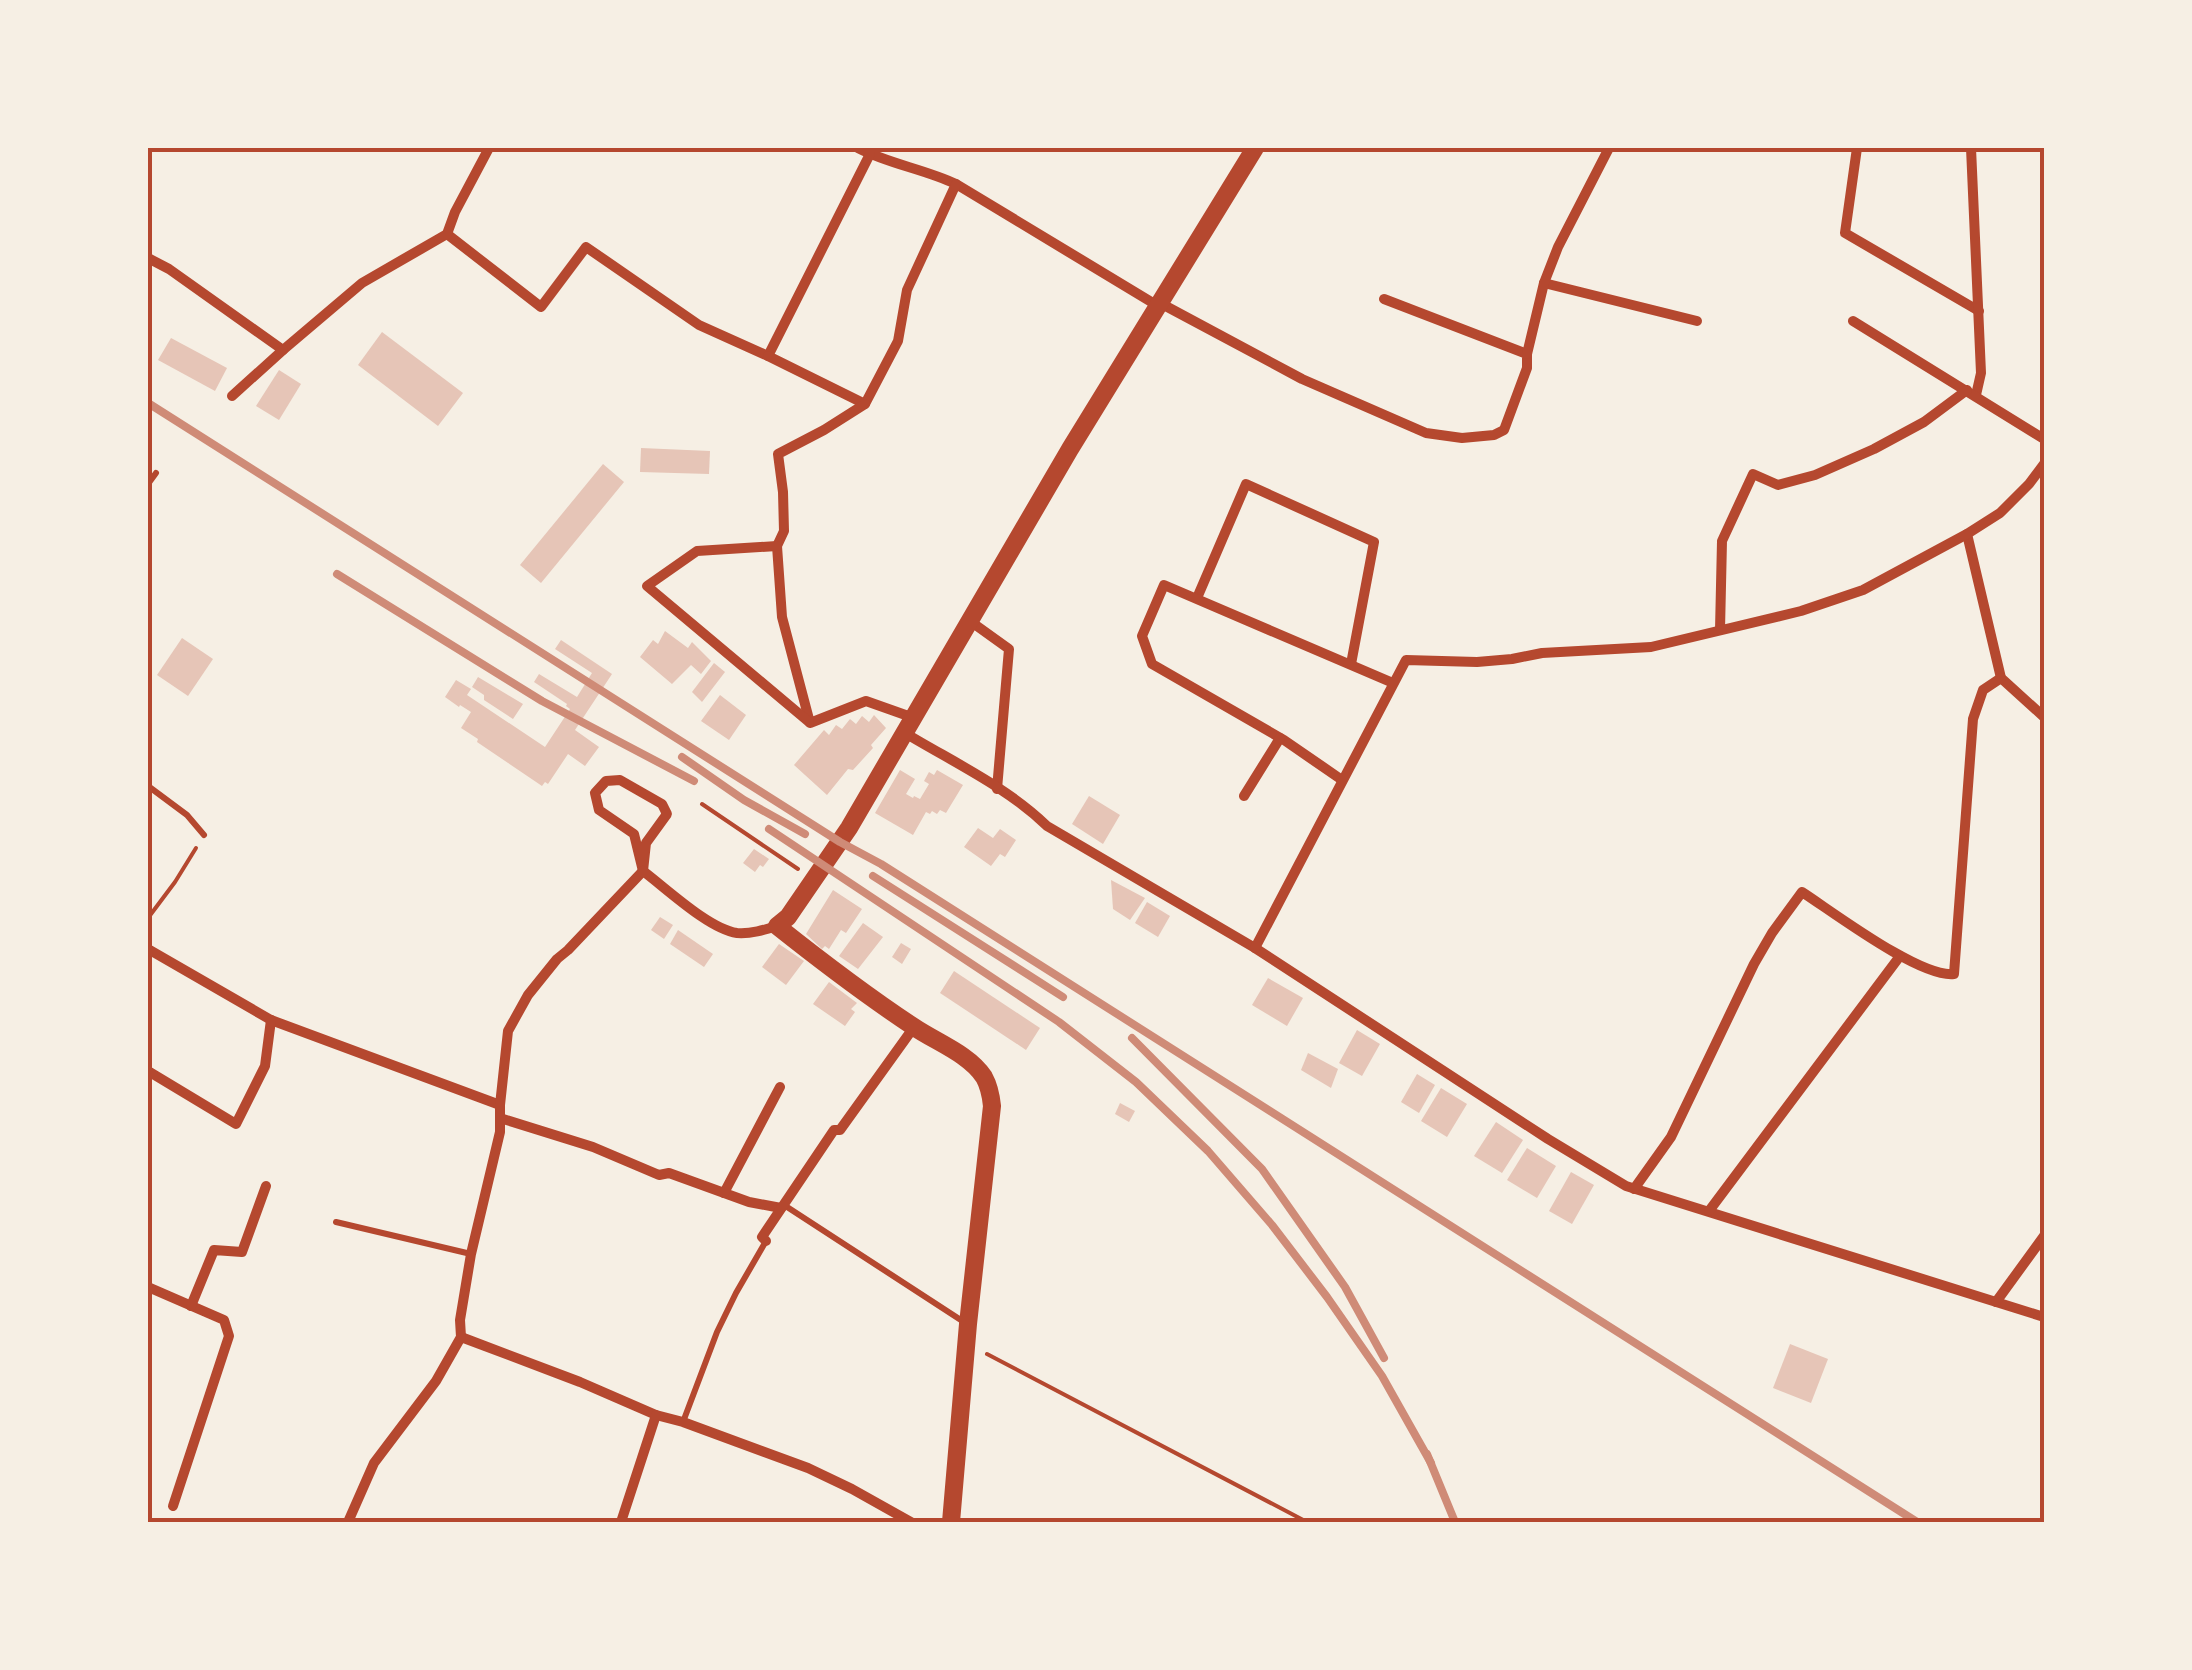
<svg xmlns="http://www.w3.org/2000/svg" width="2192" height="1670" font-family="Figtree,sans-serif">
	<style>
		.building { fill: #e6c5b7 }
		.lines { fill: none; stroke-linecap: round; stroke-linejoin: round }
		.path { stroke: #b5482f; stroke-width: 4 }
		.service { stroke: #b5482f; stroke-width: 6 }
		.minor { stroke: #b5482f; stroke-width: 10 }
		.secondary { stroke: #b5482f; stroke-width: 18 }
		.rail { stroke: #cf8b77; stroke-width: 8 }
		.neatline { fill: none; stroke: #b5482f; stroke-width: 4 }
	</style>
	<rect width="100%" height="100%" fill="#f6efe4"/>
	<g class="building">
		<path d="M 382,332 L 463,393 L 438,426 L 358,365 Z"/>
		<path d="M 171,338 L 227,368 L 215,391 L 158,360 Z"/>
		<path d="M 279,370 L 301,384 L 279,420 L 256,406 Z"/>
		<path d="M 641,448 L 710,451 L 709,474 L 640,472 Z"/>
		<path d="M 603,464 L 624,482 L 541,583 L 520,565 Z"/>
		<path d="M 665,631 L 688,648 L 692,642 L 711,661 L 701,674 L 691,665 L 672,684 L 640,657 L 653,640 L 658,644 Z"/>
		<path d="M 182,638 L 213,659 L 188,696 L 157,675 Z"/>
		<path d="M 561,640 L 612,674 L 575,730 L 599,747 L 585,766 L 568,754 L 548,784 L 545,782 L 542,786 L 477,742 L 478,739 L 461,728 L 471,712 L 460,705 L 459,707 L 445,697 L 456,680 L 471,689 L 467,695 L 545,747 L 570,709 L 566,706 L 567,704 L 534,682 L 539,674 L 577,697 L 592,673 L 555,649 Z"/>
		<path d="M 714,663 L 725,672 L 702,702 L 692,692 Z"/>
		<path d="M 478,677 L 523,704 L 513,719 L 484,700 L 484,695 L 472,687 Z"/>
		<path d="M 720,695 L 746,715 L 729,740 L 701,721 Z"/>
		<path d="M 874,715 L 886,728 L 871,745 L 873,748 L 853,770 L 848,769 L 827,795 L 794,765 L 824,730 L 829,735 L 836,725 L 842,729 L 850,719 L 856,724 L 862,716 L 869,722 Z"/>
		<path d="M 900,770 L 915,779 L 906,794 L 913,798 L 914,796 L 920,799 L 929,784 L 924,781 L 929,772 L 934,775 L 937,770 L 963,785 L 946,813 L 940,810 L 937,814 L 932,811 L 930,814 L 926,812 L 913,835 L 875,813 Z"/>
		<path d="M 1089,796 L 1120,815 L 1103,844 L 1072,824 Z"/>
		<path d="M 978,828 L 993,838 L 1000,829 L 1016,840 L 1005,857 L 1000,854 L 991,866 L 964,847 Z"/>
		<path d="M 754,849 L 769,859 L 763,867 L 760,865 L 755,872 L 743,863 Z"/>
		<path d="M 1111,880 L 1145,898 L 1130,920 L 1113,909 Z"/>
		<path d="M 833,890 L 862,909 L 846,933 L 841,930 L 829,949 L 825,946 L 822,949 L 806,934 Z"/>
		<path d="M 1147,902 L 1170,916 L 1158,937 L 1135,923 Z"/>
		<path d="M 660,917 L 673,925 L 664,939 L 651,930 Z"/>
		<path d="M 863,923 L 883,937 L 858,969 L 839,956 Z"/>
		<path d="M 678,930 L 713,954 L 704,967 L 670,944 Z"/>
		<path d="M 901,943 L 911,949 L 902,964 L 892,957 Z"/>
		<path d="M 779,944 L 804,961 L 786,985 L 762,967 Z"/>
		<path d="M 954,971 L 1040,1028 L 1026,1050 L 940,993 Z"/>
		<path d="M 1268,978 L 1303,998 L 1287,1026 L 1252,1005 Z"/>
		<path d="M 829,982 L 857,1003 L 851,1009 L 855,1012 L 845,1026 L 813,1004 Z"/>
		<path d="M 1357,1030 L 1380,1044 L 1362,1076 L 1339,1063 Z"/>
		<path d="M 1308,1053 L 1338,1069 L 1331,1088 L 1301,1070 Z"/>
		<path d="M 1417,1074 L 1435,1085 L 1419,1113 L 1401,1102 Z"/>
		<path d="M 1441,1088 L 1467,1104 L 1447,1137 L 1421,1121 Z"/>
		<path d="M 1120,1103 L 1135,1111 L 1129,1122 L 1115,1114 Z"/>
		<path d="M 1496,1122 L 1523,1140 L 1502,1173 L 1474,1156 Z"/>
		<path d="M 1527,1148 L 1556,1166 L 1537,1198 L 1507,1180 Z"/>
		<path d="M 1571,1172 L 1594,1185 L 1572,1224 L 1549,1211 Z"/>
		<path d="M 1790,1344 L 1828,1359 L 1811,1403 L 1773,1388 Z"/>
	</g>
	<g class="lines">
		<g class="path">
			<path d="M 702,804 L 798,869"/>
			<path d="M 148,918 L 175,882 L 196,848"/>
			<path d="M 987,1354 L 1307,1522"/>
		</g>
		<g class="service">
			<path d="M 148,484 L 156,473"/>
			<path d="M 148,786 L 187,815 L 204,835"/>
			<path d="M 784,1205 L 967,1324"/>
			<path d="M 336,1222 L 471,1254"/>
			<path d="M 683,1422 L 717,1332 L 736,1293 L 766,1241"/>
		</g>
		<g class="minor">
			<path d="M 858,148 C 889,164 924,169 956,184 L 1158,306"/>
			<path d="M 1857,148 L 1845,233 L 1979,311"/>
			<path d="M 1971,148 L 1981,373 L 1976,395"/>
			<path d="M 447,234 L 541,307 L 586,247 L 699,325 L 768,356 L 870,154"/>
			<path d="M 148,258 L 169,269 L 283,350 L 362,283 L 447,234 L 455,212 L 489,148"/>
			<path d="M 1544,283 L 1697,321"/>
			<path d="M 1160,303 L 1302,379 L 1426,433 L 1462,438 L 1494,435 L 1504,430 L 1527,368 L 1527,354 L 1384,299"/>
			<path d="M 1853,321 L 2044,439"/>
			<path d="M 1527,354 L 1544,283 L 1558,247 L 1609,148"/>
			<path d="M 768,356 L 865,404 L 898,341 L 907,290 L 956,184"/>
			<path d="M 232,396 L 283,350"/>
			<path d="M 865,404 L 824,430 L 778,454 L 783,492 L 784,531 L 777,546 L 782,617 L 810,723 L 866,701 L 914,718"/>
			<path d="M 1967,534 L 2001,678 L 2044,717"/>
			<path d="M 777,546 L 697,551 L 647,586 L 809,722"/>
			<path d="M 1197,598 L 1246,484 L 1374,542 L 1351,664"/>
			<path d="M 970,621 L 1009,649 L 997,789"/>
			<path d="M 1720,630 L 1722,541 L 1753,474 L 1778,485 L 1815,475 L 1874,449 L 1924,422 L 1967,390"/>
			<path d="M 905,733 C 953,762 1007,787 1047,826 L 1255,948 L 1548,1139 L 1626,1186 L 2044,1317"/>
			<path d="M 620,780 L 662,804 L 667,814 L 646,843 L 643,871 L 634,834 L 599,810 L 595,793 L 606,781 Z"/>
			<path d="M 1342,780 L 1284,740 L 1152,664 L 1142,636 L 1164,585 L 1393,683"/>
			<path d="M 1244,796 L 1280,738"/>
			<path d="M 1255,948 L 1406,660 L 1477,662 L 1512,659 L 1542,653 L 1651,647 L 1801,611 L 1863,590 L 1967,534 L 2000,513 L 2029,484 L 2044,464"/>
			<path d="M 148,949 L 271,1020 L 500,1105"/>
			<path d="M 148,1071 L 236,1124 L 265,1066 L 271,1020"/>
			<path d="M 500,1118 L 593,1147 L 659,1175 L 669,1173 L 749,1202 L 781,1208"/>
			<path d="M 1634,1189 L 1671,1137 L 1754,964 L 1772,933 L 1802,892 C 1833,912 1920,978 1954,974 L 1973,719 L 1983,690 L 2001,678"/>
			<path d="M 724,1193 L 780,1087"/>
			<path d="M 1709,1211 L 1900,956"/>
			<path d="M 766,1241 L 762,1237 L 834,1130 L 840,1130 L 914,1027"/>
			<path d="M 148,1287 L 224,1320 L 229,1336 L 173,1506"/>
			<path d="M 1996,1302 L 2044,1236"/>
			<path d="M 191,1306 L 214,1250 L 242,1252 L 266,1186"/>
			<path d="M 461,1337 L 580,1382 L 656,1415 L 683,1422 L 808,1468 L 852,1489 L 911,1522"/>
			<path d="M 348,1522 L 374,1463 L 436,1381 L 461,1337 L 460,1320 L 471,1254 L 500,1132 L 500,1105 L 508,1031 L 528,995 L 557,959 L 568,950 L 643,871 C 667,889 709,929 737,933 C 751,934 764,930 777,926"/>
			<path d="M 621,1522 L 656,1415"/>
		</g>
		<path class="secondary" d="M 951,1522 L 968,1324 L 992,1106 C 991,1096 989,1086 984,1077 C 969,1054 936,1042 914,1027 C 867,996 821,961 777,926 L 788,917 L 849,828 L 1070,449 L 1255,148"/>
		<g class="rail">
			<path d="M 148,403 L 840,842 L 881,864 L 1917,1522"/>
			<path d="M 337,574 L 542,701 L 694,781"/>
			<path d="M 682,757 L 744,800 L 805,834"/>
			<path d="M 769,829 L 1059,1022 L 1136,1082 L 1208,1151 L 1272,1225 L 1327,1297 L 1382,1376 L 1431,1463"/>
			<path d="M 873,876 L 1063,997"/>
			<path d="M 1132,1038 L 1262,1169 L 1345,1287 L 1384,1358"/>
			<path d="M 1427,1454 L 1455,1522"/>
		</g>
	</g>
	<rect width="2192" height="1670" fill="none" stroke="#f6efe4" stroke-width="300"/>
	<rect x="150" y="150" width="1892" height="1370" class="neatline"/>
</svg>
